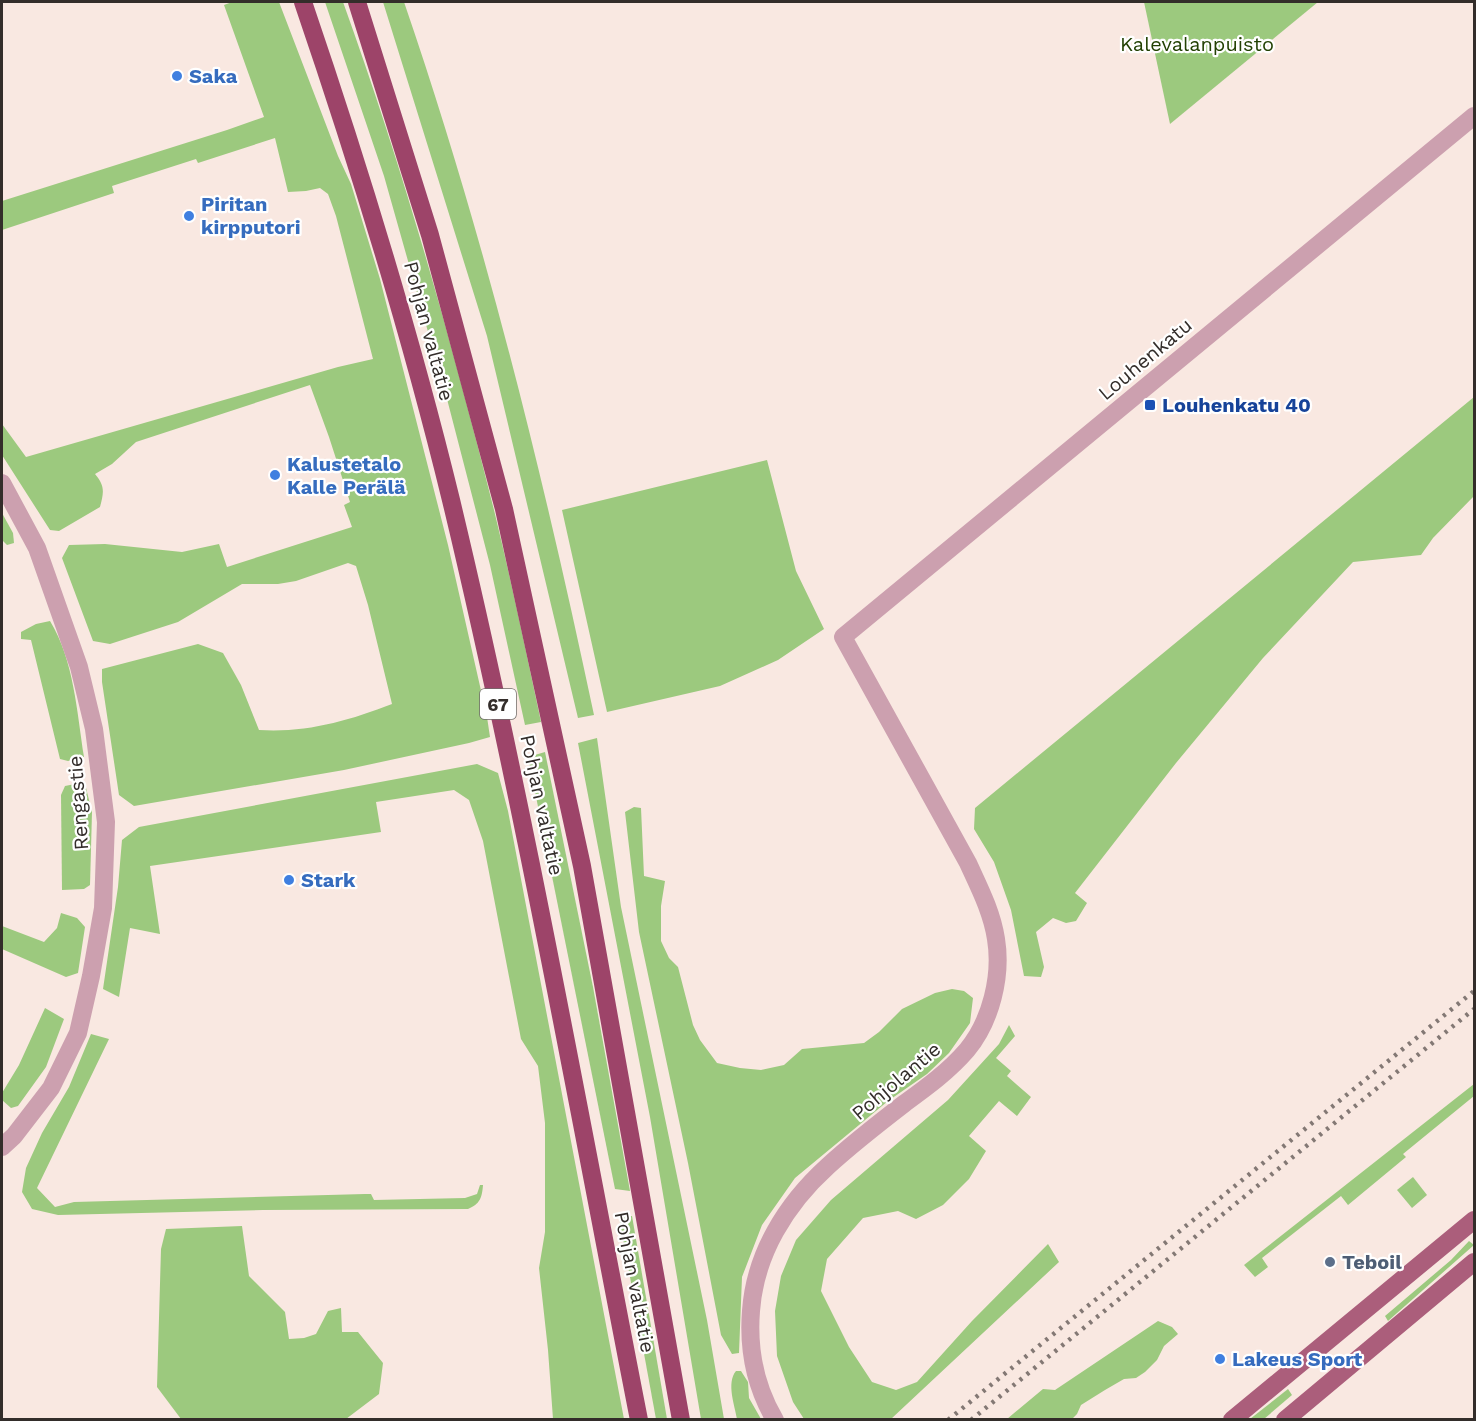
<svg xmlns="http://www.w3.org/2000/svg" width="1476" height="1421" font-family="'Work Sans',sans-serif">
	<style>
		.green { fill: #9cc97e }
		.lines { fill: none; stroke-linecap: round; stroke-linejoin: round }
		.minor { stroke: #cca0af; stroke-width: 18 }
		.major { stroke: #ab5e7b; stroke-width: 18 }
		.highway { stroke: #9d4469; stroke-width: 18 }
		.rail { stroke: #837874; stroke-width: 4.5; stroke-dasharray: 3 6; stroke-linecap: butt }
		.shop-dot { fill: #3f7fe0; stroke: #fff; stroke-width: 2 }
		.transit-dot { fill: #1a4fb4; stroke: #fff; stroke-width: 2 }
		.service-dot { fill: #5c6f8a; stroke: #fff; stroke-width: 2 }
		.labels { text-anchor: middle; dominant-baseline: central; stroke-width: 4.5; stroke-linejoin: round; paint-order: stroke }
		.shield { fill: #fff; stroke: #706c6a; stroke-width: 1.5 }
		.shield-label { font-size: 18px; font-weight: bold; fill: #332d2a }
		.park-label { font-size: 20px; fill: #224103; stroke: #fff }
		.shop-label { font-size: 20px; font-weight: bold; fill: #366cbe; stroke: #fff; text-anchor: start }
		.street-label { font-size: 20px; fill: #332d2a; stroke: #fff }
		.transit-label { font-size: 20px; font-weight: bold; fill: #164399; stroke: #fff; text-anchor: start }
		.service-label { font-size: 20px; font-weight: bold; fill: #4e5e75; stroke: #fff; text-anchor: start }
	</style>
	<rect width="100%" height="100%" fill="#f9e8e1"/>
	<g class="green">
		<path d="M 232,2 L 279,2 L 338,156 L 351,184 L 380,279 L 448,545 L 487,717 L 490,737 L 469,743 L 344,770 L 134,806 L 119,795 L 102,682 L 102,669 L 198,644 L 223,653 L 241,685 L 259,730 C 306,733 348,721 392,704 L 368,605 L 356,566 L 348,563 L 296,581 L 278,584 L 242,584 L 178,622 L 110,644 L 93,641 L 62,558 L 69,545 L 105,544 L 182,552 L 219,544 L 227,567 L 352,527 L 344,505 L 350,502 L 329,437 L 310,385 L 136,442 L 112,464 L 95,474 C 105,486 104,492 100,507 L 59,531 L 50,530 L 2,455 L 2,424 L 26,457 L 338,367 L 373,359 L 336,216 L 328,194 L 320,188 L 306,191 L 288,192 L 275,138 L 198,163 L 196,159 L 112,186 L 114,193 L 2,230 L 2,201 L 227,130 L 264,117 L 224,5 Z"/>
		<path d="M 325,2 L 343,2 C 403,168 451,339 494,510 C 511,580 526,651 541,722 L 525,725 L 490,565 L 447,399 L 384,176 Z"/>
		<path d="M 383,2 L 404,2 C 484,235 543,474 594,715 L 578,718 L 487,336 Z"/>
		<path d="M 1144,2 L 1318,2 L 1170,124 Z"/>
		<path d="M 1474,397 L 1474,496 L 1433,538 L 1421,555 L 1353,562 L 1263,658 L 1176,763 L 1075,893 L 1087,903 L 1076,921 L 1066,923 L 1053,918 L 1036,932 L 1044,967 L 1041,977 L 1024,976 L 1011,910 L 994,862 L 974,829 L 975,808 Z"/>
		<path d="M 767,460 L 796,571 L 824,629 L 778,660 L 720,686 L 607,712 L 562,510 Z"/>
		<path d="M 2,513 L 13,533 L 14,543 L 7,545 L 2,540 Z"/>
		<path d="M 50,621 C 74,660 77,713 84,757 L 68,761 L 60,759 L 31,640 L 21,639 L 21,632 L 36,624 Z"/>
		<path d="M 597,738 L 621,907 L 707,1320 L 724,1419 L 701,1419 L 650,1117 L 578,743 Z"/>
		<path d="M 545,752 L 593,987 L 630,1191 L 615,1189 L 528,757 Z"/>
		<path d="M 477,764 L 498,773 L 508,811 L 624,1419 L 553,1419 L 548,1350 L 539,1268 L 545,1232 L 545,1123 L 538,1066 L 521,1039 L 483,841 L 469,800 L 454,790 L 376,802 L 381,832 L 150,866 L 160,934 L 130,928 L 119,997 L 103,989 L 118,887 L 122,840 L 139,827 Z"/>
		<path d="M 75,784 L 86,788 L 92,812 L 90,885 L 84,889 L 62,890 L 61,795 L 65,786 Z"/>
		<path d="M 634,807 L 641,808 L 644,876 L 665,881 L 661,906 L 661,941 L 669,958 L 678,967 L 693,1025 L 700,1040 L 717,1063 L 740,1068 L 761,1070 L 784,1065 L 802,1049 L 864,1043 L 879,1032 L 902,1009 L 935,993 L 952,989 L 964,991 L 973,998 L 970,1023 L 949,1053 L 927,1074 L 888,1101 L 795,1178 L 762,1225 L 742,1277 L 739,1353 L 732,1354 L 721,1335 L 688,1163 L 639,932 L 625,812 Z"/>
		<path d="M 61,913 L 77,918 L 85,927 L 78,973 L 66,977 L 2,949 L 2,926 L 44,942 L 57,928 Z"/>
		<path d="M 45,1008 L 64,1019 L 46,1067 L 18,1106 L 11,1108 L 2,1100 L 2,1093 L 19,1065 Z"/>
		<path d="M 1009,1025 L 1015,1036 L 996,1058 L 1011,1071 L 1007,1076 L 1031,1097 L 1017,1116 L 999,1101 L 969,1136 L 986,1151 L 969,1179 L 943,1205 L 916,1219 L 898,1211 L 863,1218 L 827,1259 L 821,1291 L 849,1347 L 872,1382 L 896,1390 L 917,1382 L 972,1321 L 1048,1244 L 1059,1262 L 891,1419 L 804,1419 L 793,1402 L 777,1356 L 775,1311 L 781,1276 L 796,1240 L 831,1200 L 948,1100 L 999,1044 Z"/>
		<path d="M 91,1034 L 109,1039 L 37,1188 L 55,1207 L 74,1202 L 365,1194 L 371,1194 L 374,1200 L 465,1198 L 477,1194 L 480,1185 L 483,1185 C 482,1198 480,1204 468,1209 L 263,1210 L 58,1215 L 32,1209 L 22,1192 L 26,1168 L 42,1133 L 69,1087 Z"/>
		<path d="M 1474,1084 L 1474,1096 L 1403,1154 L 1406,1157 L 1348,1205 L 1341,1196 L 1262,1258 L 1268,1267 L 1255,1277 L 1244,1265 Z"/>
		<path d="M 1413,1177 L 1427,1195 L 1412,1208 L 1397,1190 Z"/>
		<path d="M 632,1216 L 667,1419 L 656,1419 L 619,1217 Z"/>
		<path d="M 242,1226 L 249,1276 L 285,1312 L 289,1339 L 304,1338 L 316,1334 L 328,1311 L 341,1308 L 342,1332 L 358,1332 L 383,1363 L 379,1394 L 346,1419 L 181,1419 L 157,1387 L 161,1249 L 166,1229 Z"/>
		<path d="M 1469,1241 L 1474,1245 L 1388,1321 L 1385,1316 L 1451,1260 Z"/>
		<path d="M 1158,1321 L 1172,1327 L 1178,1334 L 1164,1346 L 1157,1360 L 1145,1372 L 1136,1378 L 1124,1379 L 1105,1390 L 1081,1405 L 1077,1414 L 1072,1419 L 1007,1419 L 1043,1389 L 1055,1390 Z"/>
		<path d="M 736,1371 L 741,1371 L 748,1382 L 749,1398 L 761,1419 L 737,1419 C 735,1406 726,1383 736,1371 Z"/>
		<path d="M 1288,1389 L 1292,1395 L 1264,1419 L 1250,1419 Z"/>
	</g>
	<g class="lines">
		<g class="minor">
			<path d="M 2,483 L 37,548 L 79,667 L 94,729 L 106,822 L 103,908 L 91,976 L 78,1033 L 51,1088 L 14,1136 L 2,1147"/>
			<path d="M 775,1420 C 755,1386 748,1349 751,1311 C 755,1254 786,1204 828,1166 C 852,1144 879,1123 905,1103 C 927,1087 949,1071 967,1050 C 991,1021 1002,976 996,939 C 992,912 979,887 968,863 L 843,637 L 1474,116"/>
		</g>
		<g class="major">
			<path d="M 1232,1420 L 1474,1220"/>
			<path d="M 1285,1420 L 1474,1262"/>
		</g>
		<g class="highway">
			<path d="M 303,2 C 359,166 410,332 451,500 C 524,804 579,1113 639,1420"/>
			<path d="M 357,2 L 430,235 L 504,509 L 582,866 L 681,1420"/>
		</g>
		<g class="rail">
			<path d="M 948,1420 L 1474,991"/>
			<path d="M 971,1420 L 1474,1009"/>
		</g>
	</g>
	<g class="shop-dot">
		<circle cx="177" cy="76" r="6"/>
		<circle cx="189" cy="216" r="6"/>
		<circle cx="275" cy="475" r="6"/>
		<circle cx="289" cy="880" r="6"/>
		<circle cx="1220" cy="1359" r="6"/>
	</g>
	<rect class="transit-dot" x="1144" y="399" width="12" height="12" rx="3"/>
	<circle class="service-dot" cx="1330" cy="1262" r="6"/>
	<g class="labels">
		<rect class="shield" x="480" y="689" width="36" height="30" rx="4.5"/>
		<g class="shield-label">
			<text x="498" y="704">67</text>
		</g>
		<g class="park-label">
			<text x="1197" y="44">Kalevalanpuisto</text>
		</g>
		<g class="shop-label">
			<text x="189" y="76">Saka</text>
			<text x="201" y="204">Piritan<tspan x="201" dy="23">kirpputori</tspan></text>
			<text x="287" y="464">Kalustetalo<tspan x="287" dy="23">Kalle Perälä</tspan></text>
			<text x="301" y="880">Stark</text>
			<text x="1232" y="1359">Lakeus Sport</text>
		</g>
		<g class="street-label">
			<text transform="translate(429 331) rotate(75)">Pohjan valtatie</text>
			<text transform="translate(1145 359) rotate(-40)">Louhenkatu</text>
			<text transform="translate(78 803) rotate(-94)">Rengastie</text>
			<text transform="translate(542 805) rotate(78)">Pohjan valtatie</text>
			<text transform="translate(896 1081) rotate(-40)">Pohjolantie</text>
			<text transform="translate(635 1282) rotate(79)">Pohjan valtatie</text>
		</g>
		<g class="transit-label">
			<text x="1162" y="405">Louhenkatu 40</text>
		</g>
		<g class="service-label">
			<text x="1342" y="1262">Teboil</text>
		</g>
	</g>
	<rect width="1476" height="1421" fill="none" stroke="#332d2a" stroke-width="6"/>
</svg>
